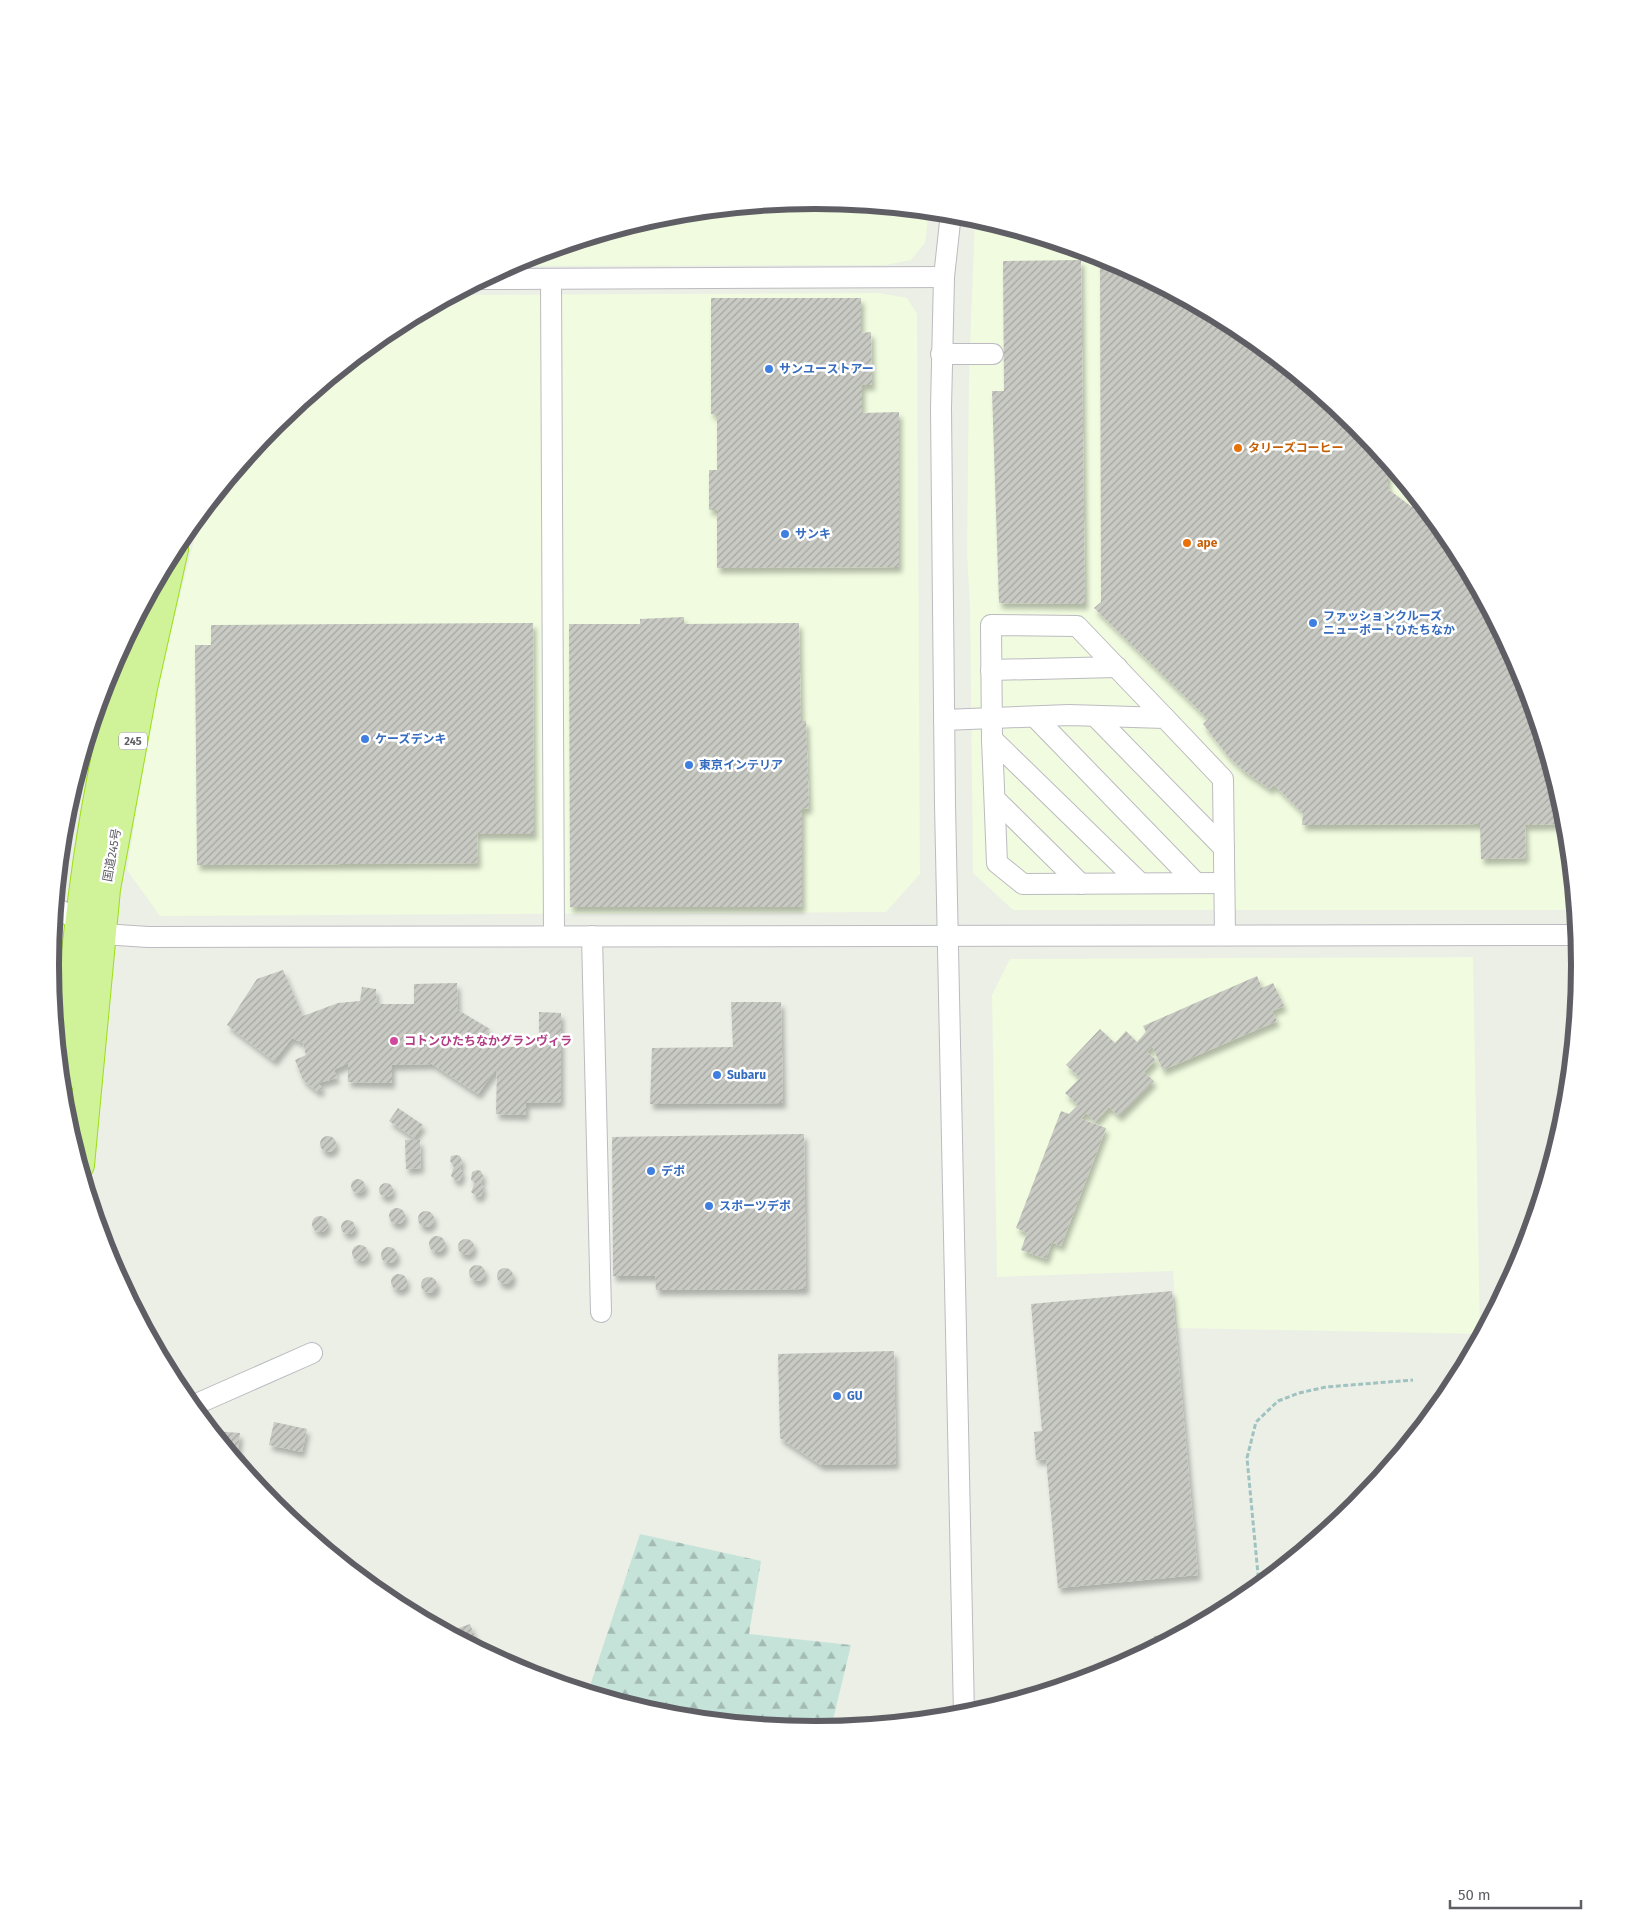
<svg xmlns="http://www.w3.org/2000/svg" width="1630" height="1930" font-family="'Fira Sans','Noto Sans JP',sans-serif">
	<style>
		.commercial { fill: #f0fbdf }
		.forest { fill: url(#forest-firs) }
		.building { fill: url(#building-hatch); filter: url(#shadow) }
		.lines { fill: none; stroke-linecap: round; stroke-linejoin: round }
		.minor-casing { stroke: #bcbbc1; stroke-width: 22 }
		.highway-casing { stroke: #9ddf16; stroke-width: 30 }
		.path { stroke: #a0c3c1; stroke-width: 3; stroke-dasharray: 5 2.5; stroke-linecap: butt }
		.minor { stroke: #fff; stroke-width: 20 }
		.highway { stroke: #d0f399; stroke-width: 28 }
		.shop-dot { fill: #3f7fe0; stroke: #fff; stroke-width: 2 }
		.food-dot { fill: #e8710a; stroke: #fff; stroke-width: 2 }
		.hotel-dot { fill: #d1479c; stroke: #fff; stroke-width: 2 }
		.labels { text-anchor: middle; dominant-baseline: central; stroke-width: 5; stroke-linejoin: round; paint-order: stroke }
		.shield { fill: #fff; stroke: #8f8e93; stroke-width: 1 }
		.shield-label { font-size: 11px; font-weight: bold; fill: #5f5e65 }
		.shop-label { font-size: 12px; font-weight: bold; fill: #366cbe; stroke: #fff; text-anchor: start }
		.food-label { font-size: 12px; font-weight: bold; fill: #c56008; stroke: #fff; text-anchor: start }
		.street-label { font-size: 12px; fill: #5f5e65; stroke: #fff }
		.hotel-label { font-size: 12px; font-weight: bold; fill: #b23c85; stroke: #fff; text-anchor: start }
		.rim { fill: none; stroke: #5f5e65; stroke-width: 6 }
	</style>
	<defs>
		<pattern id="forest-firs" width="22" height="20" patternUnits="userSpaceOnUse" patternTransform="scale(1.25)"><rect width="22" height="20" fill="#c5e3d9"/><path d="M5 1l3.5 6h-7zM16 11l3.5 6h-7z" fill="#a3bbb4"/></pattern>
		<pattern id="building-hatch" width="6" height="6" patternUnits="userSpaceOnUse" patternTransform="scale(1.25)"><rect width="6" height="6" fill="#c8cac3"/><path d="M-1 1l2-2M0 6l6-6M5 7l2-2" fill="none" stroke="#a6a7a2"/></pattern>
		<filter id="shadow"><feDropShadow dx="3" dy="5.5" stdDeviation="2.5" flood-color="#0004"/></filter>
	</defs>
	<rect width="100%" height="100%" fill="#ebefe6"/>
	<g class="commercial">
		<path d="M 815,200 L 929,211 L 925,243 L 911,260 L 886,265 L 508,266 L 523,258 L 666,215 Z"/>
		<path d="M 975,218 L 1108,258 L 1240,329 L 1356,424 L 1451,540 L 1522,673 L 1565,816 L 1575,910 L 1013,910 L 973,873 L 970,607 L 967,554 L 969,373 Z"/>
		<path d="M 879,293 L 907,298 L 917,314 L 920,874 L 886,912 L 160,916 L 127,870 L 155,694 L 201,513 L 274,424 L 390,329 L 453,295 Z"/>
		<path d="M 1473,957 L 1480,1334 L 1177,1328 L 1173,1271 L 997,1277 L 992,995 L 1010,959 Z"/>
	</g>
	<path class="forest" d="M 640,1534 L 761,1561 L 749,1634 L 851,1645 L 831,1728 L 815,1730 L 665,1715 L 588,1692 Z"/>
	<g class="building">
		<path d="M 1100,256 L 1240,329 L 1356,424 L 1388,463 L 1388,489 L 1412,507 L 1417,503 L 1451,540 L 1522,673 L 1565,816 L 1566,824 L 1525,825 L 1526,858 L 1481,859 L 1480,824 L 1302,825 L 1303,813 L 1274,785 L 1270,789 L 1244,771 L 1228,756 L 1203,724 L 1208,719 L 1094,608 L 1101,602 Z"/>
		<path d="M 1081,260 L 1085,604 L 999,603 L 992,391 L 1004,391 L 1003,261 Z"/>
		<path d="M 711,298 L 861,298 L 861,333 L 871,332 L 872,385 L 862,385 L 862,413 L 899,412 L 899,567 L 717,568 L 717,510 L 709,510 L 709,470 L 717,470 L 717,414 L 711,414 Z"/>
		<path d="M 684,617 L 684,624 L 799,623 L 801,721 L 806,721 L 809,808 L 802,809 L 802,907 L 570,907 L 569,624 L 640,624 L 640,619 Z"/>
		<path d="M 533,623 L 534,834 L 477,834 L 478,863 L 197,865 L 195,645 L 211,645 L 211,625 Z"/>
		<path d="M 283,970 L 303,1016 L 338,1003 L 360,1001 L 362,987 L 376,989 L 377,1004 L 414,1004 L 414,984 L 457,983 L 458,1010 L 490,1029 L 485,1039 L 505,1047 L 526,1047 L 539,1035 L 539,1012 L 561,1013 L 561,1102 L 526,1103 L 526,1115 L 496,1114 L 497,1068 L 478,1094 L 432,1064 L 392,1065 L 392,1083 L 348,1082 L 348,1063 L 334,1070 L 337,1078 L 318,1083 L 323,1088 L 318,1092 L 303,1080 L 295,1060 L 306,1055 L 303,1043 L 292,1038 L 274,1061 L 227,1025 L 257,979 Z"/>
		<path d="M 1257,976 L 1262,988 L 1273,983 L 1284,1006 L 1272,1011 L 1277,1021 L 1163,1070 L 1152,1046 L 1147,1052 L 1156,1060 L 1144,1072 L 1154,1081 L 1119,1116 L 1109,1107 L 1095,1122 L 1086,1113 L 1081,1119 L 1106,1128 L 1061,1246 L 1052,1242 L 1046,1259 L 1021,1250 L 1027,1233 L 1016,1228 L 1061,1111 L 1069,1114 L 1078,1105 L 1065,1093 L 1080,1078 L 1066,1065 L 1100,1029 L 1115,1043 L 1126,1031 L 1137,1042 L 1146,1032 L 1143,1026 Z"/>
		<path d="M 731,1002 L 781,1002 L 783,1103 L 650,1104 L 652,1048 L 733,1047 Z"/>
		<path d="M 398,1108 L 423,1125 L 414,1138 L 389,1121 Z"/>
		<path d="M 804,1134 L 806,1289 L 656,1290 L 655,1276 L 613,1276 L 612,1137 Z"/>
		<circle cx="328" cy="1144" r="8"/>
		<path d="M 405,1140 L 420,1140 L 421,1168 L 406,1169 Z"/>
		<path d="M 456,1155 L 460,1156 L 462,1161 L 460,1169 L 463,1172 L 460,1180 L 456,1181 L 451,1176 L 454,1167 L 450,1161 L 451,1156 Z"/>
		<path d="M 477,1170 L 481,1171 L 483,1176 L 481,1184 L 484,1188 L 481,1196 L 477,1197 L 471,1192 L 475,1183 L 471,1180 L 472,1172 Z"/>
		<circle cx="358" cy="1186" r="7"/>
		<circle cx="386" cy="1190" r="7"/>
		<circle cx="397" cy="1216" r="8"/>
		<circle cx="426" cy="1219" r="8"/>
		<circle cx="320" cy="1224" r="8"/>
		<circle cx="348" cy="1227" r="7"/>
		<circle cx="437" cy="1244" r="8"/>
		<circle cx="466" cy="1247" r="8"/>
		<circle cx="360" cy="1253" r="8"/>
		<circle cx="389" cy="1255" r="8"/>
		<circle cx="477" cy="1273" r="8"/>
		<circle cx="505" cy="1276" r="8"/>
		<circle cx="399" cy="1282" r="8"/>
		<circle cx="429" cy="1285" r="8"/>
		<path d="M 1172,1291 L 1198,1575 L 1058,1588 L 1046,1459 L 1036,1460 L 1034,1432 L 1042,1431 L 1031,1304 Z"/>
		<path d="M 894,1351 L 896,1464 L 821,1465 L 780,1438 L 778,1354 Z"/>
		<path d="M 274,1422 L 307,1429 L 302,1452 L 269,1445 Z"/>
		<path d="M 213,1431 L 240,1433 L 237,1461 L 213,1432 Z"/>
		<path d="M 470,1624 L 475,1637 L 465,1641 L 442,1629 L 456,1629 Z"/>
		<path d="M 1179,1633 L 1155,1647 L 1154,1636 Z"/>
	</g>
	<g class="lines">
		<defs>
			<g id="minor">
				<path d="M 951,213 L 944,277 L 941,408 L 945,804 L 964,1715"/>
				<path d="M 483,279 L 944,277"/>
				<path d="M 551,279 L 554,936"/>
				<path d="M 941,354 L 993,354"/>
				<path d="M 991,670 L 1117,667"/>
				<path d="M 1095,716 L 1224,848"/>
				<path d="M 1035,717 L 1196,883"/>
				<path d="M 1165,718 L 1077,626 L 991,625 L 992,739 L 997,863 L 1023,884 L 1224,883"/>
				<path d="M 944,720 L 1069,715 L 1165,718 L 1223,779 L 1225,935"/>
				<path d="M 992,739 L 1140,883"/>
				<path d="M 995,799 L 1081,884"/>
				<path d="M 56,908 L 103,934 L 148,937 L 1577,935"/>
				<path d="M 592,936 L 601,1312"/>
				<path d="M 192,1406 L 312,1353"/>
			</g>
			<g id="highway">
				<path d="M 61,1080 C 70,1016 75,951 84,887 C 95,799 115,713 133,626"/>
				<path d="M 80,1165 L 106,889 L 143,688 L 174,549"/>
			</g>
		</defs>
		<use href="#minor" class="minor-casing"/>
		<use href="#highway" class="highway-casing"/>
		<path class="path" d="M 1259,1585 L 1247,1458 L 1256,1422 L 1278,1401 L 1299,1393 L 1326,1387 L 1413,1380"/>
		<use href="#minor" class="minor"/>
		<use href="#highway" class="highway"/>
	</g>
	<g class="shop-dot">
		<circle cx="769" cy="369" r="5"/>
		<circle cx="785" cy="534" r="5"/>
		<circle cx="1313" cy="623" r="5"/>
		<circle cx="365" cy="739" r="5"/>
		<circle cx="689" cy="765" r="5"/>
		<circle cx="717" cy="1075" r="5"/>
		<circle cx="651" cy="1171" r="5"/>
		<circle cx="709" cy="1206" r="5"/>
		<circle cx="837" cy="1396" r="5"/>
	</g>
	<g class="food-dot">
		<circle cx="1238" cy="448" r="5"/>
		<circle cx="1187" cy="543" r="5"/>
	</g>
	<circle class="hotel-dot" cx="394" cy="1041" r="5"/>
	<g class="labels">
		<rect class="shield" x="119" y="732.5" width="28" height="17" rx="4"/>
		<g class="shield-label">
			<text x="133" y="741">245</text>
		</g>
		<g class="shop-label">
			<text x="779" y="369">サンユーストアー</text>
			<text x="795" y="534">サンキ</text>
			<text x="1323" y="616">ファッションクルーズ<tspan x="1323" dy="14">ニューポートひたちなか</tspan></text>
			<text x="375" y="739">ケーズデンキ</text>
			<text x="699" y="765">東京インテリア</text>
			<text x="727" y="1075">Subaru</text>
			<text x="661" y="1171">デポ</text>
			<text x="719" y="1206">スポーツデポ</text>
			<text x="847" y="1396">GU</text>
		</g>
		<g class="food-label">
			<text x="1248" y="448">タリーズコーヒー</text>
			<text x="1197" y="543">ape</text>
		</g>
		<g class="street-label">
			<text transform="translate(112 855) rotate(-80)">国道245号</text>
		</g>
		<g class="hotel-label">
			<text x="404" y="1041">コトンひたちなかグランヴィラ</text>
		</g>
	</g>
	<path d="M0 0H1630V1930H0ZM59 965a756 756 0 1 1 1512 0a756 756 0 1 1-1512 0Z" fill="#fff" fill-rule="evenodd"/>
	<path class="rim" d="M59 965a756 756 0 1 1 1512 0a756 756 0 1 1-1512 0Z"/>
	<path d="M1450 1900v8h131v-8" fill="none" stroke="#5f5e65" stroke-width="2.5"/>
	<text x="1458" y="1900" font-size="15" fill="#5f5e65" stroke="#ffffff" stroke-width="4" paint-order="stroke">50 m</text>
</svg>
